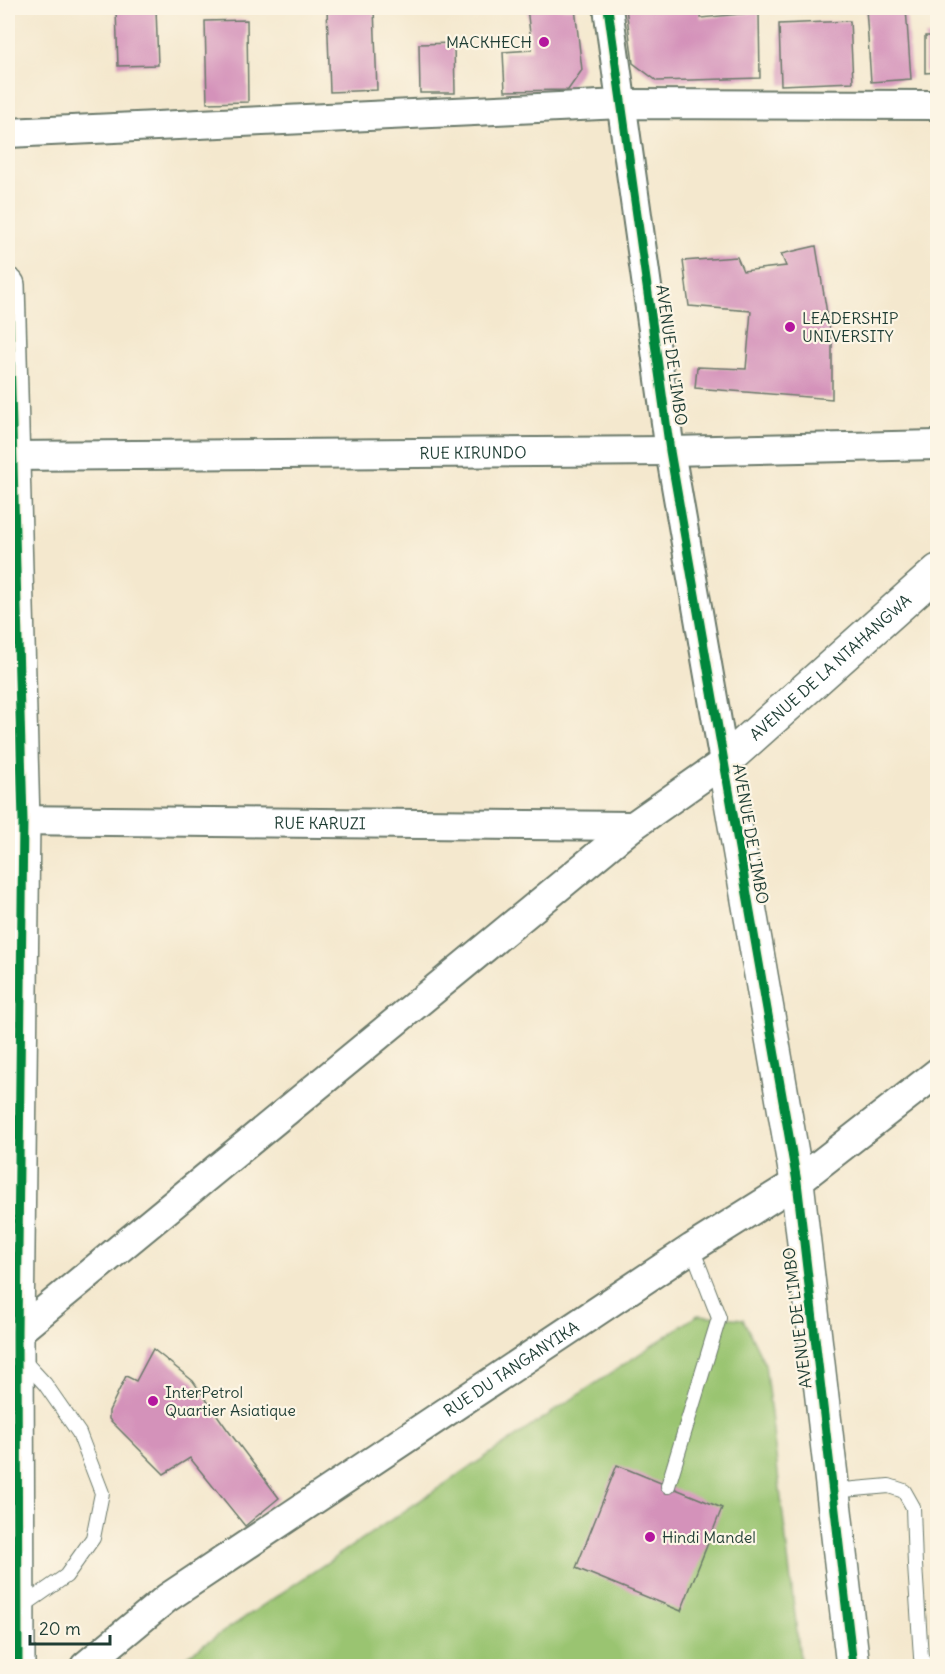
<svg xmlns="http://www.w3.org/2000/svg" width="945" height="1674" font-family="Delius,sans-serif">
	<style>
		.green { fill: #9ac471; stroke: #5c8052; stroke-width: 1.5 }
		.building { fill: #d492ba }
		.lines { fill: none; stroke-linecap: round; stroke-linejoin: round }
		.lane-casing { stroke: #6a796a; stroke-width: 16 }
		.street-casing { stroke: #6a796a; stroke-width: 32 }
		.secondary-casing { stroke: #6a796a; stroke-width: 36 }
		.lane { stroke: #fff; stroke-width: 14 }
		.street { stroke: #fff; stroke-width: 28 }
		.secondary { stroke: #fff; stroke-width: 33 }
		.cycleway-casing { stroke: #fcf5e5; stroke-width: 13 }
		.cycleway { stroke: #00873e; stroke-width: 9 }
		.poi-dot { fill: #b5179e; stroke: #fcf5e5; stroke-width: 2 }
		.labels { text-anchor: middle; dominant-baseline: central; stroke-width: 4.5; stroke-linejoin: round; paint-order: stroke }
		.poi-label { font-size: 16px; fill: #1f3d34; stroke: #fcf5e5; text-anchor: start }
		.street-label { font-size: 16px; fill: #1f3d34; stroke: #fcf5e5 }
	</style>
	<rect width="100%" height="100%" fill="#fcf5e5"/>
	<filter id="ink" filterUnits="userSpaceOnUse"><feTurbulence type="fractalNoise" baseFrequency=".0167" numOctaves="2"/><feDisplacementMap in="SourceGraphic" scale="12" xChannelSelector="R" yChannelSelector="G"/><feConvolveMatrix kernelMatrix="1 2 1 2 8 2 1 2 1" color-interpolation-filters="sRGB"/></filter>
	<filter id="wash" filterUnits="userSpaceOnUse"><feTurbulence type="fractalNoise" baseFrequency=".008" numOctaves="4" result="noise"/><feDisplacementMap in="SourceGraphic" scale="24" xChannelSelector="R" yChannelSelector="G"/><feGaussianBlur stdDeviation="1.35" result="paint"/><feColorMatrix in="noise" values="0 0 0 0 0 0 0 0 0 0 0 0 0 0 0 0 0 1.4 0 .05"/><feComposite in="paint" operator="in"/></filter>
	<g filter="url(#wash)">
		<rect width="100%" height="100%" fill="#f4e8ce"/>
		<path class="green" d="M 698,1315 L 743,1319 L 765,1364 L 801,1666 L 172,1666 Z"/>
		<g id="blocks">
			<g class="building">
				<path d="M 156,8 L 158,65 L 118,66 L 116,10 Z"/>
				<path d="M 327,8 L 374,8 L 377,90 L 330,92 Z"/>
				<path d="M 527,8 L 575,8 L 582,70 L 568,90 L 505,91 L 503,52 L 532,50 Z"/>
				<path d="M 626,8 L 700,8 L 701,18 L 759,12 L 760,78 L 657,81 L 633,63 Z"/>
				<path d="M 866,8 L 906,8 L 911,79 L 871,82 Z"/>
				<path d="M 247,20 L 248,102 L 207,103 L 205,21 Z"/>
				<path d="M 850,21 L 853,82 L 781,85 L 779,24 Z"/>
				<path d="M 925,36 L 938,36 L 938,72 L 925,73 Z"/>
				<path d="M 454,43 L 455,93 L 420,93 L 419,44 Z"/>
				<path d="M 816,246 L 832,344 L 832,399 L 695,388 L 697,367 L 746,369 L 751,311 L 689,306 L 683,261 L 737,257 L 743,271 L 786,266 L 781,254 Z"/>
				<path d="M 153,1349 L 193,1381 L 227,1429 L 279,1498 L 245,1526 L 190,1458 L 164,1474 L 109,1419 L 109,1411 L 126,1376 L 136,1381 Z"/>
				<path d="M 617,1465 L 722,1508 L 681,1611 L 576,1568 Z"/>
			</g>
		</g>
	</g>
	<g filter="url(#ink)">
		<use href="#blocks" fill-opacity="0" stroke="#6a796a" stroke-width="1.5"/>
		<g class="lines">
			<defs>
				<g id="lane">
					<path d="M 668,1486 L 719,1318 L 692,1248"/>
					<path d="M 832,1491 L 889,1486 L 904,1491 L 913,1507 L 915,1565 L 921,1657 L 926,1666"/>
					<path d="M 20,1608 L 66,1576 L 93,1538 L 102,1493 L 79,1433 L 45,1384 L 21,1358"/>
				</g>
				<g id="street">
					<path d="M 8,133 L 621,104 L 938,105"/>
					<path id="s1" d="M 8,456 L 670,451 L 938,445"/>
					<path id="s2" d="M 8,820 L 633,826"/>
					<path d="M 8,1324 L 17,1333 L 633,826 L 724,762 L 670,451 L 608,8"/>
					<path id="s3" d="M 85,1666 L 167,1598 L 692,1248 L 797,1182 L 938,1072"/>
				</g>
				<g id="secondary">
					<path d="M 8,285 L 23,820 L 17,1333 L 18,1666"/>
					<path id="s4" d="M 853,1666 L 797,1182 L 724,762 L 938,571"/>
				</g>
			</defs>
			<use href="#lane" class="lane-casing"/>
			<use href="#street" class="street-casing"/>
			<use href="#secondary" class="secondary-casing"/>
			<use href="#lane" class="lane"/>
			<use href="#street" class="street"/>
			<use href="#secondary" class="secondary"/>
			<defs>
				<g id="cycleway">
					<path d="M 608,8 L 670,451 L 797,1182 L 853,1666"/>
					<path d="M 8,285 L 23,820 L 17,1333 L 18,1666"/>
				</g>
			</defs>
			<use href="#cycleway" class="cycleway-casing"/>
			<use href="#cycleway" class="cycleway"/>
		</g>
	</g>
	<g class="poi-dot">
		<circle cx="544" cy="42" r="6"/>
		<circle cx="790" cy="327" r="6"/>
		<circle cx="153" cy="1401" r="6"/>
		<circle cx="650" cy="1537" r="6"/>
	</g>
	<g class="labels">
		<g class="poi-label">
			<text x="532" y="42" text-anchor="end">MACKHECH</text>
			<text x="802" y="318">LEADERSHIP<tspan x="802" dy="18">UNIVERSITY</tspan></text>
			<text x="165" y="1392">InterPetrol<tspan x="165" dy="18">Quartier Asiatique</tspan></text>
			<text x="662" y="1537">Hindi Mandel</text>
		</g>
		<g class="street-label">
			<text transform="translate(672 355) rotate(82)">AVENUE DE L'IMBO</text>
			<text stroke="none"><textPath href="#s1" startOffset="465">RUE KIRUNDO</textPath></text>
			<text stroke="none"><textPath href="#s4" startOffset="1056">AVENUE DE LA NTAHANGWA</textPath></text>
			<text stroke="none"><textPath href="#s2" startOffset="312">RUE KARUZI</textPath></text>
			<text transform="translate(751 834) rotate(80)">AVENUE DE L'IMBO</text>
			<text transform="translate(797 1318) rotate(-97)">AVENUE DE L'IMBO</text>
			<text stroke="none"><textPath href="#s3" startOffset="520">RUE DU TANGANYIKA</textPath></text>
		</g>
	</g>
	<rect width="945" height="1674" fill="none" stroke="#fcf5e5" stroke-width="30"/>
	<path d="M30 1635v9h80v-9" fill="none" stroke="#1f3d34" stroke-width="3"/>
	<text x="39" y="1635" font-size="18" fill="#1f3d34" stroke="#fcf5e5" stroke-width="4.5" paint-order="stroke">20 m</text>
</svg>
